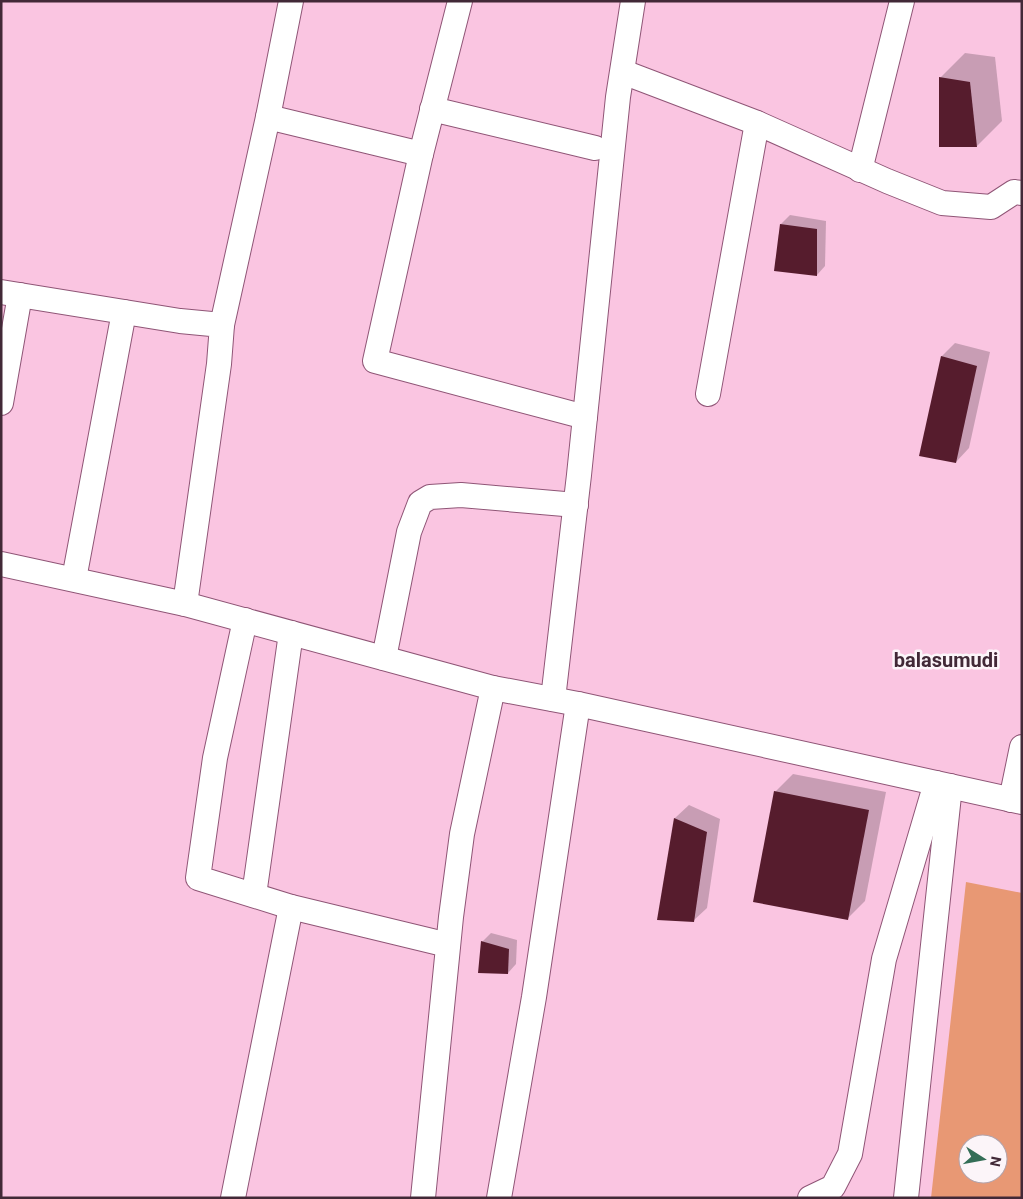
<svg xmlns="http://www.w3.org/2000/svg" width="1023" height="1199" font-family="Roboto,sans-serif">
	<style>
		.green { fill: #e89874; fill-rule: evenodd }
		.shadow { fill: #0003 }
		.building { fill: #561c2d }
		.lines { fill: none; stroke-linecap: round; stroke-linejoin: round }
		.minor-casing { stroke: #8f5576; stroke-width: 26 }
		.minor { stroke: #fff; stroke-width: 24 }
		.labels { text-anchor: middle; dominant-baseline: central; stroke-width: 5; stroke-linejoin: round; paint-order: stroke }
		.district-label { font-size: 20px; font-weight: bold; fill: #422937; stroke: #fcf5f9 }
	</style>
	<rect width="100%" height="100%" fill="#fac5e1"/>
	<path class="green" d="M 966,882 L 1022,893 L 1022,1198 L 931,1198 ZM 968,1144 L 998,1144 L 998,1174 L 968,1174 Z"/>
	<g class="shadow">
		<path d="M 965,53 L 995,57 L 1002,121 L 977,146 L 940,78 Z"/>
		<path d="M 790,215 L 826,221 L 825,266 L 817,275 L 775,270 L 781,224 Z"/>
		<path d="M 955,343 L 990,352 L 969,448 L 956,462 L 942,356 Z"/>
		<path d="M 793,774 L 886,792 L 865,901 L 847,919 L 775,792 Z"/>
		<path d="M 689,805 L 720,819 L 707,908 L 693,921 L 658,919 L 675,818 Z"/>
		<path d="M 491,933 L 517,940 L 516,964 L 508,973 L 482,942 Z"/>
	</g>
	<g class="building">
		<path d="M 939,77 L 970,82 L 977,147 L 939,147 Z"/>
		<path d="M 780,224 L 817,229 L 817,276 L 774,271 Z"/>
		<path d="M 941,356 L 977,366 L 956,463 L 919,456 Z"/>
		<path d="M 774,791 L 869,810 L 848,920 L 753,902 Z"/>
		<path d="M 674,818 L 707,832 L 694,922 L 657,920 Z"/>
		<path d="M 481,941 L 509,949 L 508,974 L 478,973 Z"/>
	</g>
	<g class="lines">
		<defs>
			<g id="minor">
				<path d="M 460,1 L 421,154 L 375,361 L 585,417"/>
				<path d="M 623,72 L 757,123 L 887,181 L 942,203 L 991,207 L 1014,192 L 1022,193"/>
				<path d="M 432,109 L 595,148"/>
				<path d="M 268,117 L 421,154"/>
				<path d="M 860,170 L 902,1"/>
				<path d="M 1,292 L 180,321 L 222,325 L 219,364 L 185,604"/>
				<path d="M 222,325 L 268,117 L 291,1"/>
				<path d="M 708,394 L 757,123"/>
				<path d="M 1,403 L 20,295"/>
				<path d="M 1,564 L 185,604 L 493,688 L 578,704 L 1022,802"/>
				<path d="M 74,579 L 124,312"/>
				<path d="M 245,620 L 215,758 L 198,878 L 291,907 L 448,945"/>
				<path d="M 384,658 L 409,532 L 420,503 L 430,497 L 461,495 L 576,505"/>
				<path d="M 553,699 L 579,475 L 618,97 L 633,1"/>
				<path d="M 1011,800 L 1022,747"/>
				<path d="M 254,895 L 291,633"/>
				<path d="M 233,1198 L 291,907"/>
				<path d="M 423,1198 L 451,917 L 462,834 L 493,688"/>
				<path d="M 499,1198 L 534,997 L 578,704"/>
				<path d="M 810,1198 L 833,1187 L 850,1154 L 884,959 L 936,783"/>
				<path d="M 906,1198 L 950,786"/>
			</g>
		</defs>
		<use href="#minor" class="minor-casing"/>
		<use href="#minor" class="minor"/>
	</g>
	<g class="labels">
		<g class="district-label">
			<text x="946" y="660">balasumudi</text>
		</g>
	</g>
	<rect width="1023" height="1199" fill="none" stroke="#422937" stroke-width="5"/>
	<g transform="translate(983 1159) rotate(101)"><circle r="24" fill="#fcf5f9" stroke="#b2a3ab"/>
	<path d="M0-4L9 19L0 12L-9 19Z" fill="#346e57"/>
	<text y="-8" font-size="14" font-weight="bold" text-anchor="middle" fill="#422937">N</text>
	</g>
</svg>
